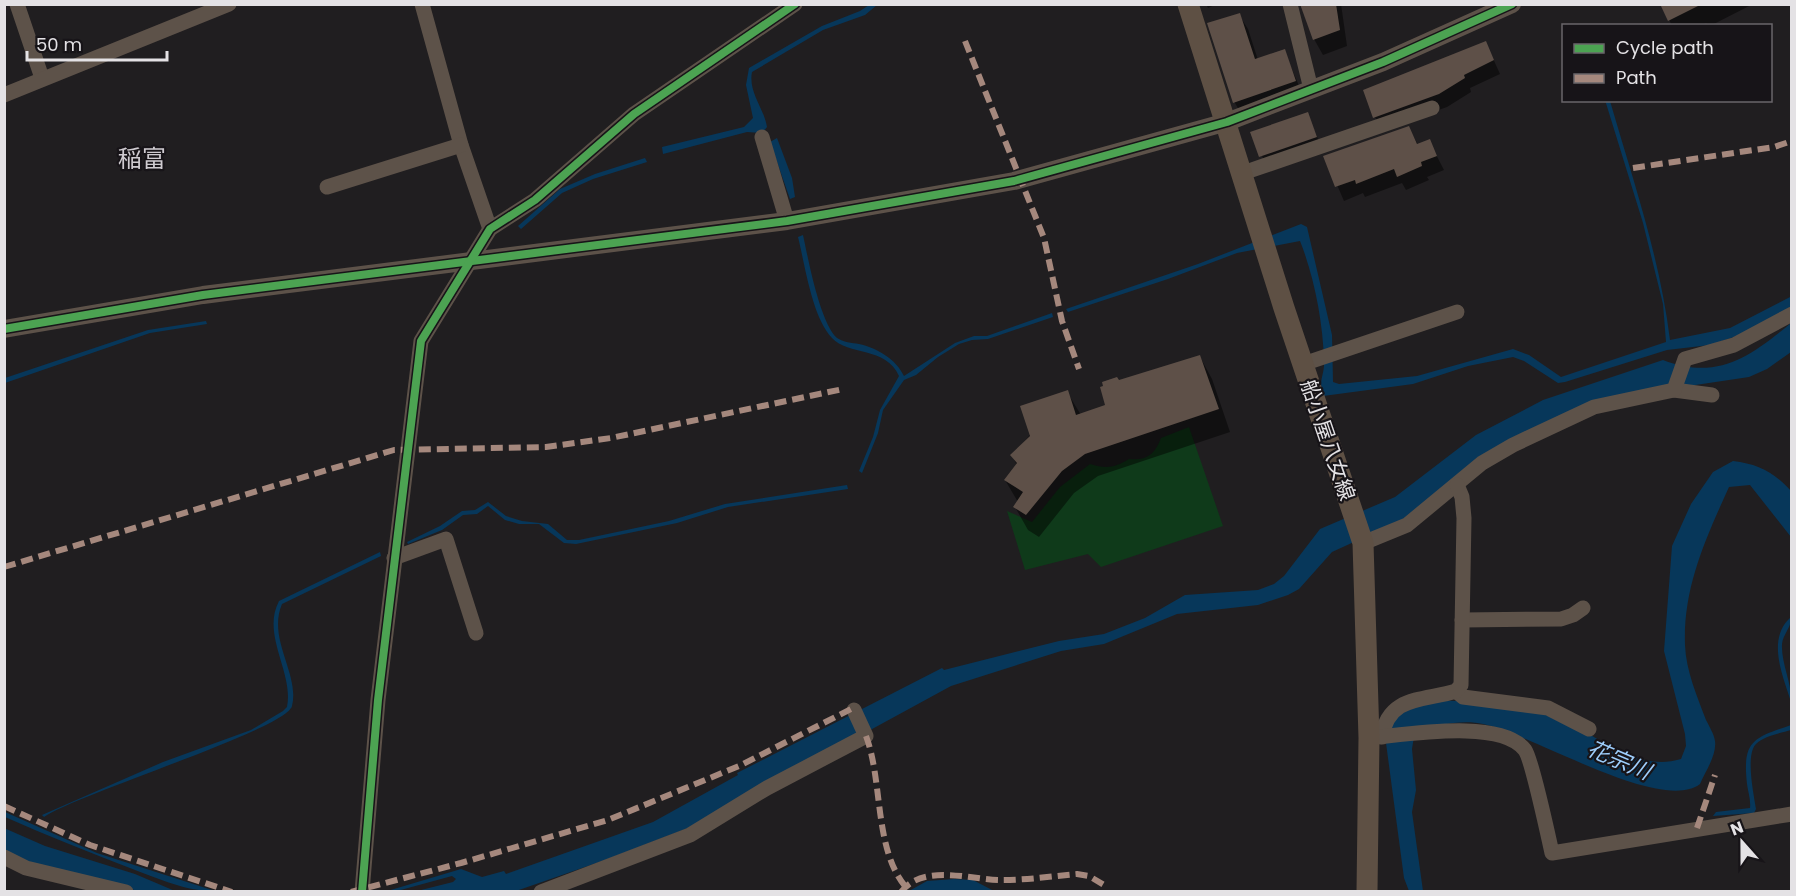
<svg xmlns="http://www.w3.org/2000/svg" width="1796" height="896" font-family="Poppins,'Noto Sans JP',sans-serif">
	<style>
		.green { fill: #0f3a1a }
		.water { fill: #07375a }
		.shadow { fill: #0007 }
		.building { fill: #5e5048 }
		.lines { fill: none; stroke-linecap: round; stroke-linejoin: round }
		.minor { stroke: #5d5249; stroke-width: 15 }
		.tertiary { stroke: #5d5249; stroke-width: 18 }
		.secondary { stroke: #5e5044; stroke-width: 21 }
		.quiet { stroke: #a5887d; stroke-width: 6; stroke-dasharray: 12 6; stroke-linecap: butt }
		.cycleway-casing { stroke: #171418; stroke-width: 11 }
		.cycleway { stroke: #4ca352; stroke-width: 8 }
		.labels { text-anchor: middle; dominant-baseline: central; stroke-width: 4.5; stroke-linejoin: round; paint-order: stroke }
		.street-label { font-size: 21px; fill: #e4e2e5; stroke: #171418 }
		.water-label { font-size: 22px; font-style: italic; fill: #9dcdfb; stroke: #171418 }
		.quarter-label { font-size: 24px; fill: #cfcbd0; stroke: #171418 }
	</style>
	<rect width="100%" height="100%" fill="#201e20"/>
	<path class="green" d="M 1189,427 L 1223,526 L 1101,567 L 1088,554 L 1025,570 L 1007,511 L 1032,522 L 1060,487 L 1090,464 C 1106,469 1114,468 1129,459 C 1147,461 1155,454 1161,438 Z"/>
	<g class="water">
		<path d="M 869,5 L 877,5 L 865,15 L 823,30 L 752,72 C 748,92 764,108 767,127 L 762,133 L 747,132 L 663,154 L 662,147 L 744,127 L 753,118 L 746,85 L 749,68 L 822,26 L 860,11 Z"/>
		<path d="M 1605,100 L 1610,101 C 1633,180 1660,258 1670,340 L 1730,328 L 1792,296 L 1791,308 L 1749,332 L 1710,345 L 1667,350 L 1565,382 L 1558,383 L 1524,361 L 1513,357 L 1468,366 L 1413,384 L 1323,396 C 1318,378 1325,376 1324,360 C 1323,322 1314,276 1300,241 L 1237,253 L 1168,279 L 1068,312 L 1066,309 L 1198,264 L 1301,224 L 1307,227 L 1332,335 L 1333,382 L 1339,384 L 1417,376 L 1513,349 L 1529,355 L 1561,377 L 1666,342 L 1663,304 L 1643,223 Z"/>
		<path d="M 777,138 L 792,178 L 795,197 L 790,199 L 770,142 Z"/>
		<path d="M 645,158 L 647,162 L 593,179 L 562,193 L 521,229 L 518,226 L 560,189 L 595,174 Z"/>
		<path d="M 803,235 C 808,258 820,323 837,338 C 843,342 852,343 859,344 C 877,348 896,359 904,376 L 955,343 L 974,336 L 987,336 L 1052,313 L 1053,317 L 988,339 L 972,340 L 959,344 L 938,357 L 916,375 L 904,380 L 883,410 L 878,433 L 862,473 L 859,471 L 873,437 L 880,410 L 899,376 C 886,346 848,356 832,338 C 812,317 805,265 798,237 Z"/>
		<path d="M 206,321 L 207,324 L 150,333 L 5,383 L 5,378 L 148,330 Z"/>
		<path d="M 1791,323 L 1791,352 L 1767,369 L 1749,377 L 1595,400 L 1402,520 L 1332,552 L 1299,589 L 1288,595 L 1258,605 L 1177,614 L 1104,644 L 1061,651 L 951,686 L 696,825 L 608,859 L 516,891 L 417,891 L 453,882 L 456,879 L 452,876 L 397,891 L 384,892 L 461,869 L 482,877 L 504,871 L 506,874 L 653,822 L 738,775 L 737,773 L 942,668 L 944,670 L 1059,641 L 1104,634 L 1145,618 L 1185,595 L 1258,590 L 1274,584 L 1284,576 L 1320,529 L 1395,497 L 1476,435 L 1543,400 L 1663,360 C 1717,381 1750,357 1791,323 Z"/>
		<path d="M 1733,461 C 1758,464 1774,472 1791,491 L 1791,537 L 1750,485 L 1729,487 C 1706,538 1683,587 1685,645 C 1686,671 1697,696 1706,720 C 1709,726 1714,734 1715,741 C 1717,755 1705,772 1700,784 C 1661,814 1532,734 1483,724 C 1462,719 1436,726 1415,730 L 1412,749 L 1416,790 L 1412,812 L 1423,891 L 1409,891 L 1404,878 L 1386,743 L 1389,722 C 1398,716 1410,705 1420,703 C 1449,697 1519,704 1547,713 C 1591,728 1632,774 1681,759 L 1686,746 L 1685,734 L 1664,651 L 1672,546 L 1691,504 L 1713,472 Z"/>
		<path d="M 847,485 L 848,489 L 728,507 L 677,523 L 576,544 L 564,543 L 539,524 L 519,524 L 505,520 L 488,506 L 477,514 L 463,515 L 442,530 L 408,544 L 407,542 L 440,526 L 462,511 L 475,510 L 488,502 L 506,516 L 522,521 L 548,524 L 567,540 L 579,540 L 669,521 L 725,504 Z"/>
		<path d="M 380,552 L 381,556 L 282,604 C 267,639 300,674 292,706 C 287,729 77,794 44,817 L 42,815 L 163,762 L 251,730 L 283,711 L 287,707 C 294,673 261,635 279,601 Z"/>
		<path d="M 1791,617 C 1792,627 1783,634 1782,644 C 1781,664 1792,682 1791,702 C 1783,676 1766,639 1791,617 Z"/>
		<path d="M 1791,725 L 1791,730 C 1781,733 1764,736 1756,744 C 1745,755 1754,795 1756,809 L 1754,813 L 1713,816 L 1716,812 L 1750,808 C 1751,800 1748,792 1747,784 C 1742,740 1754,738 1791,725 Z"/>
		<path d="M 5,812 L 97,853 L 215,891 C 188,892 160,879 135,870 C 91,853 48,836 5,817 Z"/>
		<path d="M 4,828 L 45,846 L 135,874 L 175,891 L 136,891 L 126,886 L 34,865 L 5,851 Z"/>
		<path d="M 954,879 L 973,880 L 994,891 L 909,891 L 927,881 Z"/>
	</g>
	<g class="shadow">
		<path d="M 1206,4 L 1217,4 L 1208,8 Z"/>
		<path d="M 1302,4 L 1341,4 L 1347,46 L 1323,55 L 1314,39 Z"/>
		<path d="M 1662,4 L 1753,4 L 1710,26 L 1706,23 L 1700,26 L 1672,26 Z"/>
		<path d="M 1239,15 L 1248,29 L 1258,60 L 1284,51 L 1303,95 L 1243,117 L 1235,103 L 1209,24 Z"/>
		<path d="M 1486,43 L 1500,74 L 1470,88 L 1471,92 L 1447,107 L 1382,130 L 1375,117 Z"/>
		<path d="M 1307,114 L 1322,148 L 1267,167 L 1252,133 Z"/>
		<path d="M 1409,128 L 1418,145 L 1429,141 L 1444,170 L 1427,177 L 1429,180 L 1406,190 L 1402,183 L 1365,197 L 1363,193 L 1344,201 L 1325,157 Z"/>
		<path d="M 1200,357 L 1212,379 L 1230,432 L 1098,476 L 1074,493 L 1039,537 L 1028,530 L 1015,507 L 1018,502 L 1005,480 L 1017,465 L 1012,456 L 1067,392 L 1081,415 L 1106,406 L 1118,382 Z"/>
	</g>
	<g class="building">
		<path d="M 1300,4 L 1336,4 L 1340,30 L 1313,40 Z"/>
		<path d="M 1660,4 L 1702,4 L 1668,21 Z"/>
		<path d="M 1240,13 L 1255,59 L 1285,49 L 1296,81 L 1233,103 L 1207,23 Z"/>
		<path d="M 1486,41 L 1494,60 L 1464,75 L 1465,78 L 1439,94 L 1373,118 L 1363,90 Z"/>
		<path d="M 1308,112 L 1317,137 L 1259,157 L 1250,132 Z"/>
		<path d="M 1409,126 L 1417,144 L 1430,139 L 1437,156 L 1421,162 L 1422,166 L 1397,177 L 1394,169 L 1356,184 L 1355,180 L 1335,187 L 1323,156 Z"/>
		<path d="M 1200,355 L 1219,409 L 1085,454 L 1062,471 L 1026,515 L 1013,507 L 1023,492 L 1004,480 L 1017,463 L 1010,455 L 1030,436 L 1020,406 L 1068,390 L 1076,415 L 1105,405 L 1100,387 L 1103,386 L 1102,382 L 1117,377 L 1119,380 Z"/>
	</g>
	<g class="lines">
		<g class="minor">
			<path d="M 17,4 L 42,78"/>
			<path d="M 422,4 L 461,145 L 490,229"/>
			<path d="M 1290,4 L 1311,89"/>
			<path d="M 4,95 L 229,4"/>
			<path d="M 762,137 L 787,221"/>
			<path d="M 1243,173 L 1432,108"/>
			<path d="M 327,187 L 461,145"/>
			<path d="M 1303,364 L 1457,312"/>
			<path d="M 1674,390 L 1712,395"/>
			<path d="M 1363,543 L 1407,525 L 1482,463 L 1513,445 L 1594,407 L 1674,390 L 1685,359 L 1734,345 L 1792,314"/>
			<path d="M 394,558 L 446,539 L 476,633"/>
			<path d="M 1462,620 L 1561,619 L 1573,615 L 1583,608"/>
			<path d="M 1456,691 L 1463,697 L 1548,708 L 1589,729"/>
			<path d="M 1382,737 C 1388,695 1424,701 1456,691 L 1461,685 L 1464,518 L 1462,497 L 1457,485"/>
			<path d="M 1369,738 C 1405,735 1501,718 1525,750 C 1532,760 1548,835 1552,853 L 1792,814"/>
			<path d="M 4,857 L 26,868 L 126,892"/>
			<path d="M 362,892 L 378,700 L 421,341 L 490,229 L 535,200 L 634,114 L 795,4"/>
			<path d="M 541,892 L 690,835 L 767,788 L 866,736 L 854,710"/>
		</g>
		<path class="tertiary" d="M 4,329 L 203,295 L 787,221 L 1014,181 L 1227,122 L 1383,62 L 1512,4"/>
		<path class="secondary" d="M 1188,4 L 1284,308 L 1363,543 L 1369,738 L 1367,892"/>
		<g class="quiet">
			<path d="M 965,41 L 1044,238 L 1062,321 L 1079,369"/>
			<path d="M 1633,168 L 1774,147 L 1792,141"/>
			<path d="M 4,567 L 394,450 L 546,447 L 611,438 L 843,389"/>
			<path d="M 866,736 C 883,781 874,848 905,886"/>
			<path d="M 4,806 L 90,845 L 232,892"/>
			<path d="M 1697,828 L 1715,775"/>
			<path d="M 351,892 L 461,863 L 608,820 L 739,766 L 853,708"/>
			<path d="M 901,892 C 924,862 974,881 1003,880 C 1028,880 1053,876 1077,874 L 1089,876 L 1104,885"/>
		</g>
		<defs>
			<g id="cycleway">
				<path d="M 4,329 L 203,295 L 787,221 L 1014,181 L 1227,122 L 1383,62 L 1512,4"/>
				<path d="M 362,892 L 378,700 L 421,341 L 490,229 L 535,200 L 634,114 L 795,4"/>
			</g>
		</defs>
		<use href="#cycleway" class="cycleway-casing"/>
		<use href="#cycleway" class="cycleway"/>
	</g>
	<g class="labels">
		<g class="street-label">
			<text transform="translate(1328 440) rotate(71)">船小屋八女線</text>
		</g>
		<g class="water-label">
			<text transform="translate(1619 760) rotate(23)">花宗川</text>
		</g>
		<g class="quarter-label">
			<text x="142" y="158">稲富</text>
		</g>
	</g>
	<rect width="1796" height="896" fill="none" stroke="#e4e2e5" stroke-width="12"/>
	<rect x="1562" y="24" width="210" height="78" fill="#171418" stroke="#69666a" stroke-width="1.5"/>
	<rect x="1574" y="44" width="30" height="9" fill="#4ca352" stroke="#69666a" stroke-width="1.5"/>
	<text x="1616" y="54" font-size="18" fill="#e4e2e5">Cycle path</text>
	<rect x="1574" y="74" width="30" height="9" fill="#a5887d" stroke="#69666a" stroke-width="1.5"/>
	<text x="1616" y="84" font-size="18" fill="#e4e2e5">Path</text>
	<g transform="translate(1742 842) rotate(339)" stroke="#171418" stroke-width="4.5" paint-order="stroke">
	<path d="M0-4.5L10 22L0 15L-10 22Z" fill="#e4e2e5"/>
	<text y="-9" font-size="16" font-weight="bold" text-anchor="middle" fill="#e4e2e5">N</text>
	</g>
	<path d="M27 51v9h140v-9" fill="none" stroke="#e4e2e5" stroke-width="3"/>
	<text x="36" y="51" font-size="18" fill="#e4e2e5" stroke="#171418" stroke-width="4.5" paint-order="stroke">50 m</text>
</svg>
